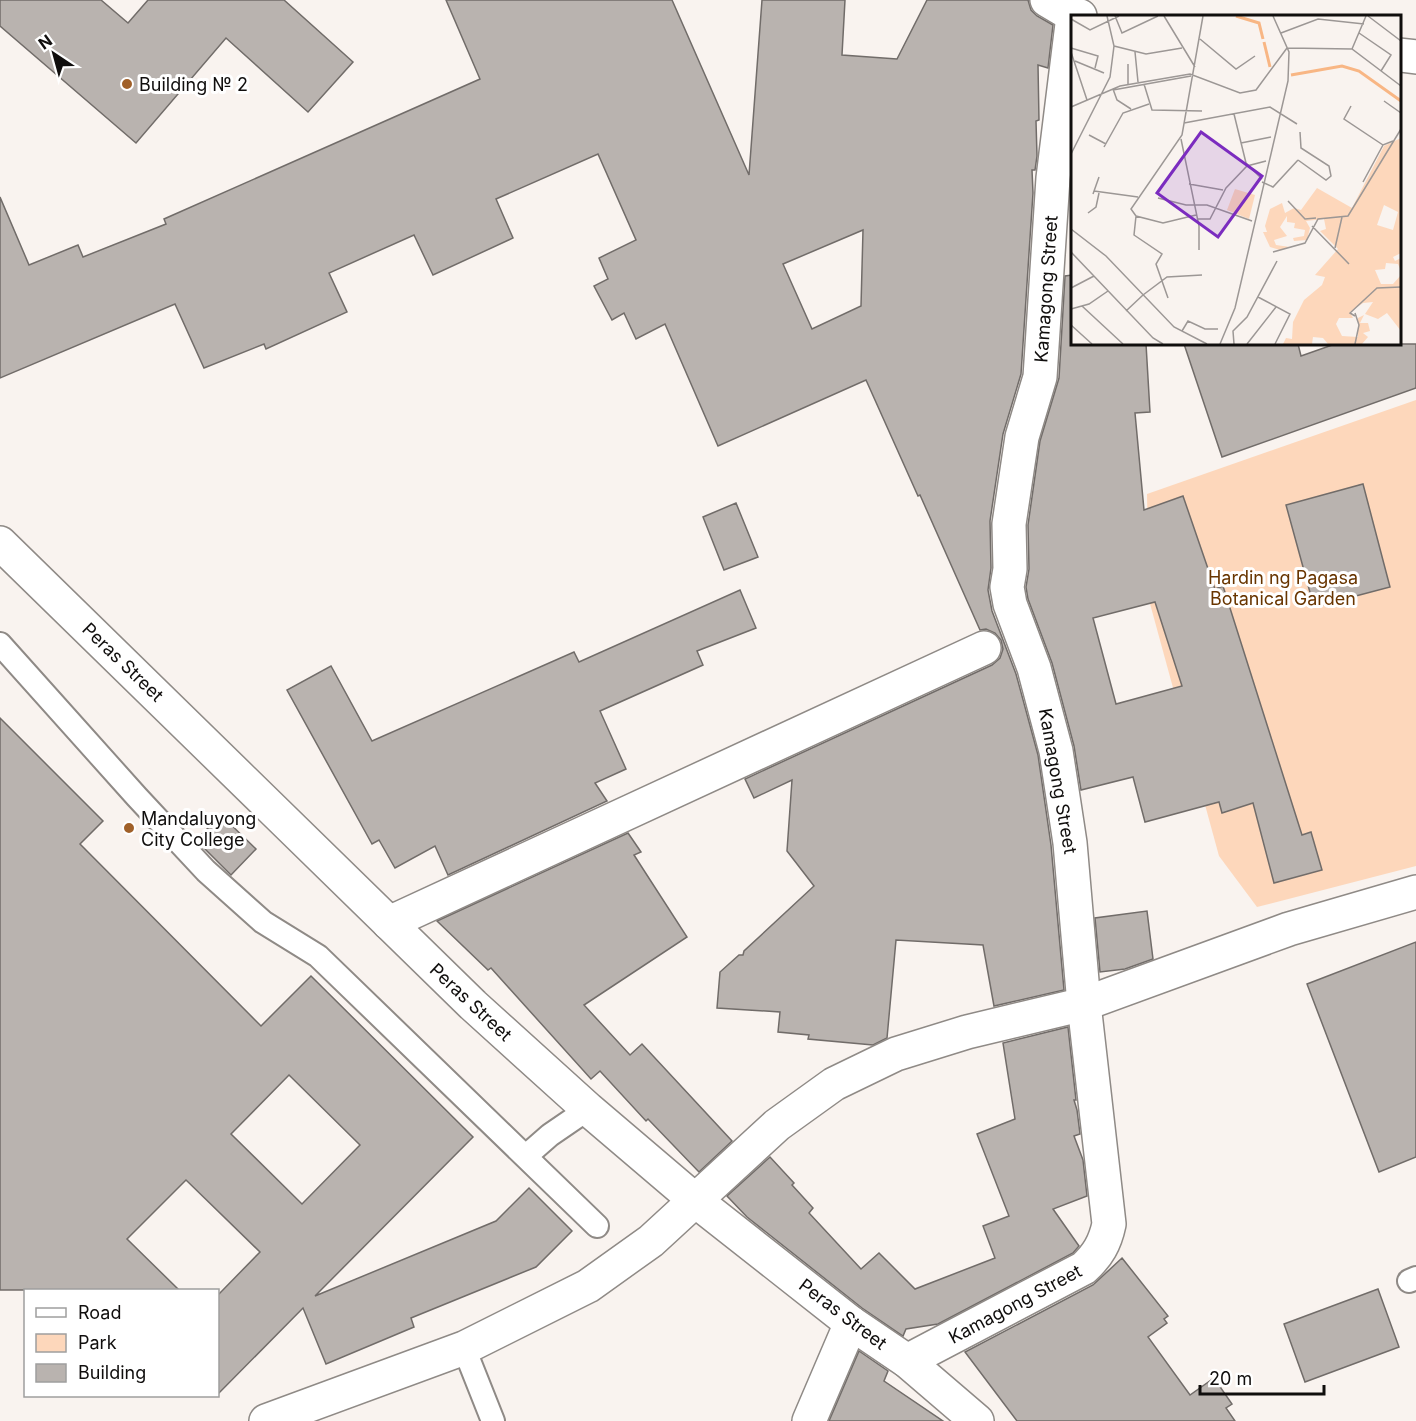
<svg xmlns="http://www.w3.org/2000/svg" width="1416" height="1421" font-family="Inter,sans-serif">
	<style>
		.green { fill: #fdd7bb }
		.building { fill: #b9b3af; stroke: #716c69; stroke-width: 1.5; fill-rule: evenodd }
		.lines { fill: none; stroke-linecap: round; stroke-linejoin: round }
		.service-casing { stroke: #8f8a86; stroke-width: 26 }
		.minor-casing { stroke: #8f8a86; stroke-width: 36 }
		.service { stroke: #fff; stroke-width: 22 }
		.minor { stroke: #fff; stroke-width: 33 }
		.poi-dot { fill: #a06029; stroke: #fff; stroke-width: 2 }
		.labels { text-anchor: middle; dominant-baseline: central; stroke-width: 6; stroke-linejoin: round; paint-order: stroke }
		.poi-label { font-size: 18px; fill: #100e0d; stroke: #fff; text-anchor: start }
		.street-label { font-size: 18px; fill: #100e0d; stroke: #fff }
		.park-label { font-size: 18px; fill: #683500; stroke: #fff }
		.inset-river { fill: none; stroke: #f8b684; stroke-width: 3 }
		.inset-road { fill: none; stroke: #9c9795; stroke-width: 1.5 }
		.view { fill: #7b2cbf; fill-opacity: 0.15; stroke: #7b2cbf; stroke-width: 3 }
		.inset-edge { fill: none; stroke: #100e0d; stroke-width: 3 }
	</style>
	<rect width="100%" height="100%" fill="#f9f3ef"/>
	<path class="green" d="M 1416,400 L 1416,866 L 1257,907 L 1219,856 L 1149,600 L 1147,494 Z"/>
	<g class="building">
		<path d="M 0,0 L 101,0 L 128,23 L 148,0 L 284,0 L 353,62 L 308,112 L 226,38 L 136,143 L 0,26 Z"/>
		<path d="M 446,0 L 672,0 L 749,175 L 762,0 L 845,0 L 842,55 L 897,59 L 927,0 L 1028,0 L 1031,10 L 1037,16 L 1053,25 L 1048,68 L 1038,65 L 1039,120 L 1036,121 L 1037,156 L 1035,170 L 1032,170 L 1033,193 L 1021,374 L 1003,434 L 990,521 L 991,568 L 988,590 L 992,611 L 1016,674 L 1038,755 L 1051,845 L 1064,990 L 994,1006 L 983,945 L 896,940 L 887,1038 L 873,1045 L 808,1039 L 809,1035 L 778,1032 L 780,1012 L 717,1008 L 720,972 L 739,955 L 743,955 L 744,951 L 814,886 L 787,851 L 792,780 L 754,798 L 745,779 L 992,665 L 1000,658 L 1003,649 L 1001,640 L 995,633 L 986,629 L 980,630 L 920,495 L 918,496 L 866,380 L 718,446 L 665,324 L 636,339 L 624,313 L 612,320 L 594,286 L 608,279 L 599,258 L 636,240 L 598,154 L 496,199 L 513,238 L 433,275 L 414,235 L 329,273 L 347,312 L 266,349 L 264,344 L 204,368 L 175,304 L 0,378 L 0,197 L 29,265 L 78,245 L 83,257 L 166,224 L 164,219 L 480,79 ZM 863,230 L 861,306 L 812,329 L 783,264 Z"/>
		<path d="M 1072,275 L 1072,344 L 1146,344 L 1150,412 L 1135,413 L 1144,510 L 1183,496 L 1215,589 L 1223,586 L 1302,835 L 1311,832 L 1322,870 L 1274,883 L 1253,803 L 1222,813 L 1219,802 L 1145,822 L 1133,777 L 1081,790 L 1074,746 L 1052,663 L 1028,599 L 1026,587 L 1029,569 L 1028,525 L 1040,441 L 1059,378 L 1065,276 ZM 1155,602 L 1182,686 L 1116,704 L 1093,618 Z"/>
		<path d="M 1184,344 L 1298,344 L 1301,356 L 1335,344 L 1416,344 L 1416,388 L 1222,457 Z"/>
		<path d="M 1363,484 L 1390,587 L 1314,607 L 1286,505 Z"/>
		<path d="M 736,503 L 758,557 L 724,570 L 703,517 Z"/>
		<path d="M 740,590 L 756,628 L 697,651 L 703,665 L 600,711 L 626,769 L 595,783 L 607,801 L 448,875 L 435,846 L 395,868 L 379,840 L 372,844 L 287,690 L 331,666 L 372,741 L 574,652 L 579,662 Z"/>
		<path d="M 0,718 L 103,821 L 80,844 L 261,1026 L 311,976 L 473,1137 L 315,1296 L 496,1221 L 529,1188 L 572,1231 L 536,1267 L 411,1318 L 414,1327 L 326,1364 L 303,1308 L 218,1394 L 218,1295 L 260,1252 L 186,1180 L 127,1239 L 179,1290 L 0,1290 ZM 289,1075 L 360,1145 L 302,1204 L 231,1134 Z"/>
		<path d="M 221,815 L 256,849 L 231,875 L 196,840 Z"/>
		<path d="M 628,833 L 641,852 L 634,855 L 687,937 L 584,1005 L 630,1055 L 642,1044 L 732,1141 L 699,1172 L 648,1119 L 646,1121 L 600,1071 L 591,1079 L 491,968 L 488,970 L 437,921 Z"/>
		<path d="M 1147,911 L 1153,959 L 1125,969 L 1100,972 L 1095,918 Z"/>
		<path d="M 1416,942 L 1416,1157 L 1379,1172 L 1307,984 Z"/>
		<path d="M 1068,1027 L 1076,1100 L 1074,1100 L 1077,1110 L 1080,1134 L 1074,1136 L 1083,1160 L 1087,1196 L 1053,1209 L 1079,1246 L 1073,1253 L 938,1324 L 906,1329 L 903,1336 L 862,1308 L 747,1217 L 727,1196 L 770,1157 L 794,1183 L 792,1185 L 813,1208 L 809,1213 L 861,1269 L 879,1253 L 915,1289 L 995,1258 L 983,1226 L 1009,1216 L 977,1134 L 1015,1119 L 1003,1043 Z"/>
		<path d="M 1122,1258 L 1168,1316 L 1164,1319 L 1167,1323 L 1148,1337 L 1190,1395 L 1214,1378 L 1232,1404 L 1226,1408 L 1235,1421 L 1017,1421 L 965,1352 L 1093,1285 Z"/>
		<path d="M 1378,1289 L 1399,1347 L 1305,1382 L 1284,1324 Z"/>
		<path d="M 859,1351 L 888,1371 L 884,1381 L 943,1421 L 829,1421 Z"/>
	</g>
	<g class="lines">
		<defs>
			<g id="service">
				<path d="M 0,644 L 137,797 L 206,871 L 263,922 L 318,956 L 597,1226"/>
				<path d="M 526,1156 L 550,1135 L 588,1109"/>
				<path d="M 1409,1281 L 1416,1278"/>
				<path d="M 464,1348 L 493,1421"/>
			</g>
			<g id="minor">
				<path d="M 1047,0 L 1074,16 L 1080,16"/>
				<path d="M 1400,55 L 1416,57"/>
				<path d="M 0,543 L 473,1005 L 588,1109 L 696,1201 L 851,1323 L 907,1361 L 977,1421"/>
				<path d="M 389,923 L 984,648"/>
				<path d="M 907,1361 L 1084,1268 C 1098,1255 1105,1243 1109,1224 L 1084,1004 L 1070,843 L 1056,751 L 1034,668 L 1010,604 L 1007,587 L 1010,569 L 1009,524 L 1022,437 L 1040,377 L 1053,178 L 1072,24"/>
				<path d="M 266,1421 L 464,1348 L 588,1286 L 651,1241 L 777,1125 L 834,1084 L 896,1054 L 967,1032 L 1084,1004 L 1289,929 L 1416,892"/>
				<path d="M 809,1421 L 851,1323"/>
			</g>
		</defs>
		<use href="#service" class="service-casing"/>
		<use href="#minor" class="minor-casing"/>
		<use href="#service" class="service"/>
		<use href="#minor" class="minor"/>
	</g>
	<g class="poi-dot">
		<circle cx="127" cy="84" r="6"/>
		<circle cx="129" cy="828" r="6"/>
	</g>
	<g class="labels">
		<g class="poi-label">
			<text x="139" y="84">Building № 2</text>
			<text x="141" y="818">Mandaluyong<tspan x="141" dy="21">City College</tspan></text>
		</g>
		<g class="street-label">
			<text transform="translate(1046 289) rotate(-86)">Kamagong Street</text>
			<text transform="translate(123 662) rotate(44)">Peras Street</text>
			<text transform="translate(1058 781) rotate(80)">Kamagong Street</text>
			<text transform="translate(471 1002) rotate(43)">Peras Street</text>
			<text transform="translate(1015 1304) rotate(-28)">Kamagong Street</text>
			<text transform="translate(843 1314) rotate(37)">Peras Street</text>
		</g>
		<g class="park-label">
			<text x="1283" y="577">Hardin ng Pagasa<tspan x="1283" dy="21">Botanical Garden</tspan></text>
		</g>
	</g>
	<g transform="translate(1071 15)">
		<rect width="330" height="330" fill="#f9f3ef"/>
		<path d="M 330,123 L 330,238 L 322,242 L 324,246 L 330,243 L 330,256 L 327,249 L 315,248 L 314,254 L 304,255 L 310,269 L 322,269 L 330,260 L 330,316 L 316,298 L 307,304 L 294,299 L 302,287 L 292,288 L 279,297 L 282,303 L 268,303 L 265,309 L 271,321 L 287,322 L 287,303 L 293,300 L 289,308 L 297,308 L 299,316 L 292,318 L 297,322 L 291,329 L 257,329 L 252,323 L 242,322 L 241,329 L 212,329 L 215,323 L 221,324 L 222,307 L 233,285 L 251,270 L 254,262 L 244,260 L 267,234 L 249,216 L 255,214 L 253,204 L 235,206 L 239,213 L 236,225 L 223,226 L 222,223 L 233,221 L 234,215 L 223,213 L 224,208 L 216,207 L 216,201 L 209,212 L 216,221 L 203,225 L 205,230 L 219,232 L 209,235 L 199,232 L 192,217 L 196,217 L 194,211 L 199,194 L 211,188 L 214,198 L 223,193 L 230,195 L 246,173 L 281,193 L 313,131 ZM 313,190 L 327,197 L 322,215 L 306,210 ZM 164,174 L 184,180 L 178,204 L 156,195 Z" fill="#fdd7bb" fill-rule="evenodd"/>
		<path class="inset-river" d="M 165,1 L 188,8 L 192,24M 193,27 L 199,52M 220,60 L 271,51 L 288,56 L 330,86"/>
		<path class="inset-road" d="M 44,1 L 51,18 L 87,1M 93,1 L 124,52M 297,1 L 330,26M 0,4 L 19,15 L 48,1M 210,18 L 247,4 L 293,9M 288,18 L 320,40 L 310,56M 129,24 L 165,54 L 184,41M 43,31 L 75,39 L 111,33M 0,33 L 27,41 L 24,53M 216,33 L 281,34 L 330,71M 281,34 L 295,1M 0,37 L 16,85M 64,37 L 67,67M 4,46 L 33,58M 57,49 L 57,69M 73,69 L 81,95 L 131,96M 42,74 L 46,85 L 60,94M 42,75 L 120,61M 313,86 L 330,98M 280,91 L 273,104 L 312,130 L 322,126M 0,92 L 49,71 L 119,59 L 169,78 L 185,75 L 216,33M 163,99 L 175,148 L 191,164M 113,108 L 199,92 L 226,109M 18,120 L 35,129M 110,124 L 128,211 L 128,235M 170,128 L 200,122M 33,132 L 52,98 L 78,89M 0,139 L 39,62 L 43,31 L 36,1M 227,145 L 255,165 L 260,161 L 258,151 L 230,133 L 229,117M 191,167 L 202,172 L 227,145M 292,167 L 312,130M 118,169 L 152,175M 23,176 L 67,182M 22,179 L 28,162M 87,183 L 115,190 L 136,190 L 181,206M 217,186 L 234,204 L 245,203M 17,198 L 25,192 L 28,178M 125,200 L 92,208 L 65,201 L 60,194 L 111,120 L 132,1M 65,201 L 63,220 L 91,239 L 85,249 L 97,283M 127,204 L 139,204 L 155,173 L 176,151 L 195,146M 241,211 L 278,249M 0,214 L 35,241 L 103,312 L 136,329M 264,233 L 271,202M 0,237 L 82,323 L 92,329M 202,237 L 234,228 L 247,204 L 277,201 L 330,114M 0,273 L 23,261M 72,280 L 96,262 L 131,260M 187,282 L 219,299 L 204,329M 11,291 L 52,329M 0,294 L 18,289 L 37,276M 55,296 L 72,280M 284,298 L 288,310 L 284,329M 284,301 L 279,298 L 306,273 L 330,272M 0,310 L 21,329M 111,316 L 117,306 L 134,314 L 147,314M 149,329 L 164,293 L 217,66 L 218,37 L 202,1M 163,329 L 162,316 L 176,302 L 206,246M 176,329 L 205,292"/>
		<path class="view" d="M 130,117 L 191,161 L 147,222 L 86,178 Z"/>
		<rect width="330" height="330" class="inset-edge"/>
	</g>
	<rect x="24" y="1289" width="195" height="108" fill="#ffffff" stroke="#9f9f9e" stroke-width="1.5"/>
	<rect x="36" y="1308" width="30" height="9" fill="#ffffff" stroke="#9f9f9e" stroke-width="1.5"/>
	<text x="78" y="1319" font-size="18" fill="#100e0d">Road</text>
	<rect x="36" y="1334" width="30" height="18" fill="#fdd7bb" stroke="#9f9f9e" stroke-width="1.5"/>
	<text x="78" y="1349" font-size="18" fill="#100e0d">Park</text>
	<rect x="36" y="1364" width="30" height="18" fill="#b9b3af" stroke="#9f9f9e" stroke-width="1.5"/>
	<text x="78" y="1379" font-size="18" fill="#100e0d">Building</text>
	<g transform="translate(54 54) rotate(324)" stroke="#ffffff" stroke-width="4.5" paint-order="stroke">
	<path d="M0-4.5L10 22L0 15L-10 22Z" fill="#100e0d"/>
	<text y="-9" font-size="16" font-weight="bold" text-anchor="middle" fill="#100e0d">N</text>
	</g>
	<path d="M1200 1385v9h124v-9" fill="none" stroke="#100e0d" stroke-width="3"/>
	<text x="1209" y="1385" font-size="18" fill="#100e0d" stroke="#ffffff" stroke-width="4.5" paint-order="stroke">20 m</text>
</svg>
